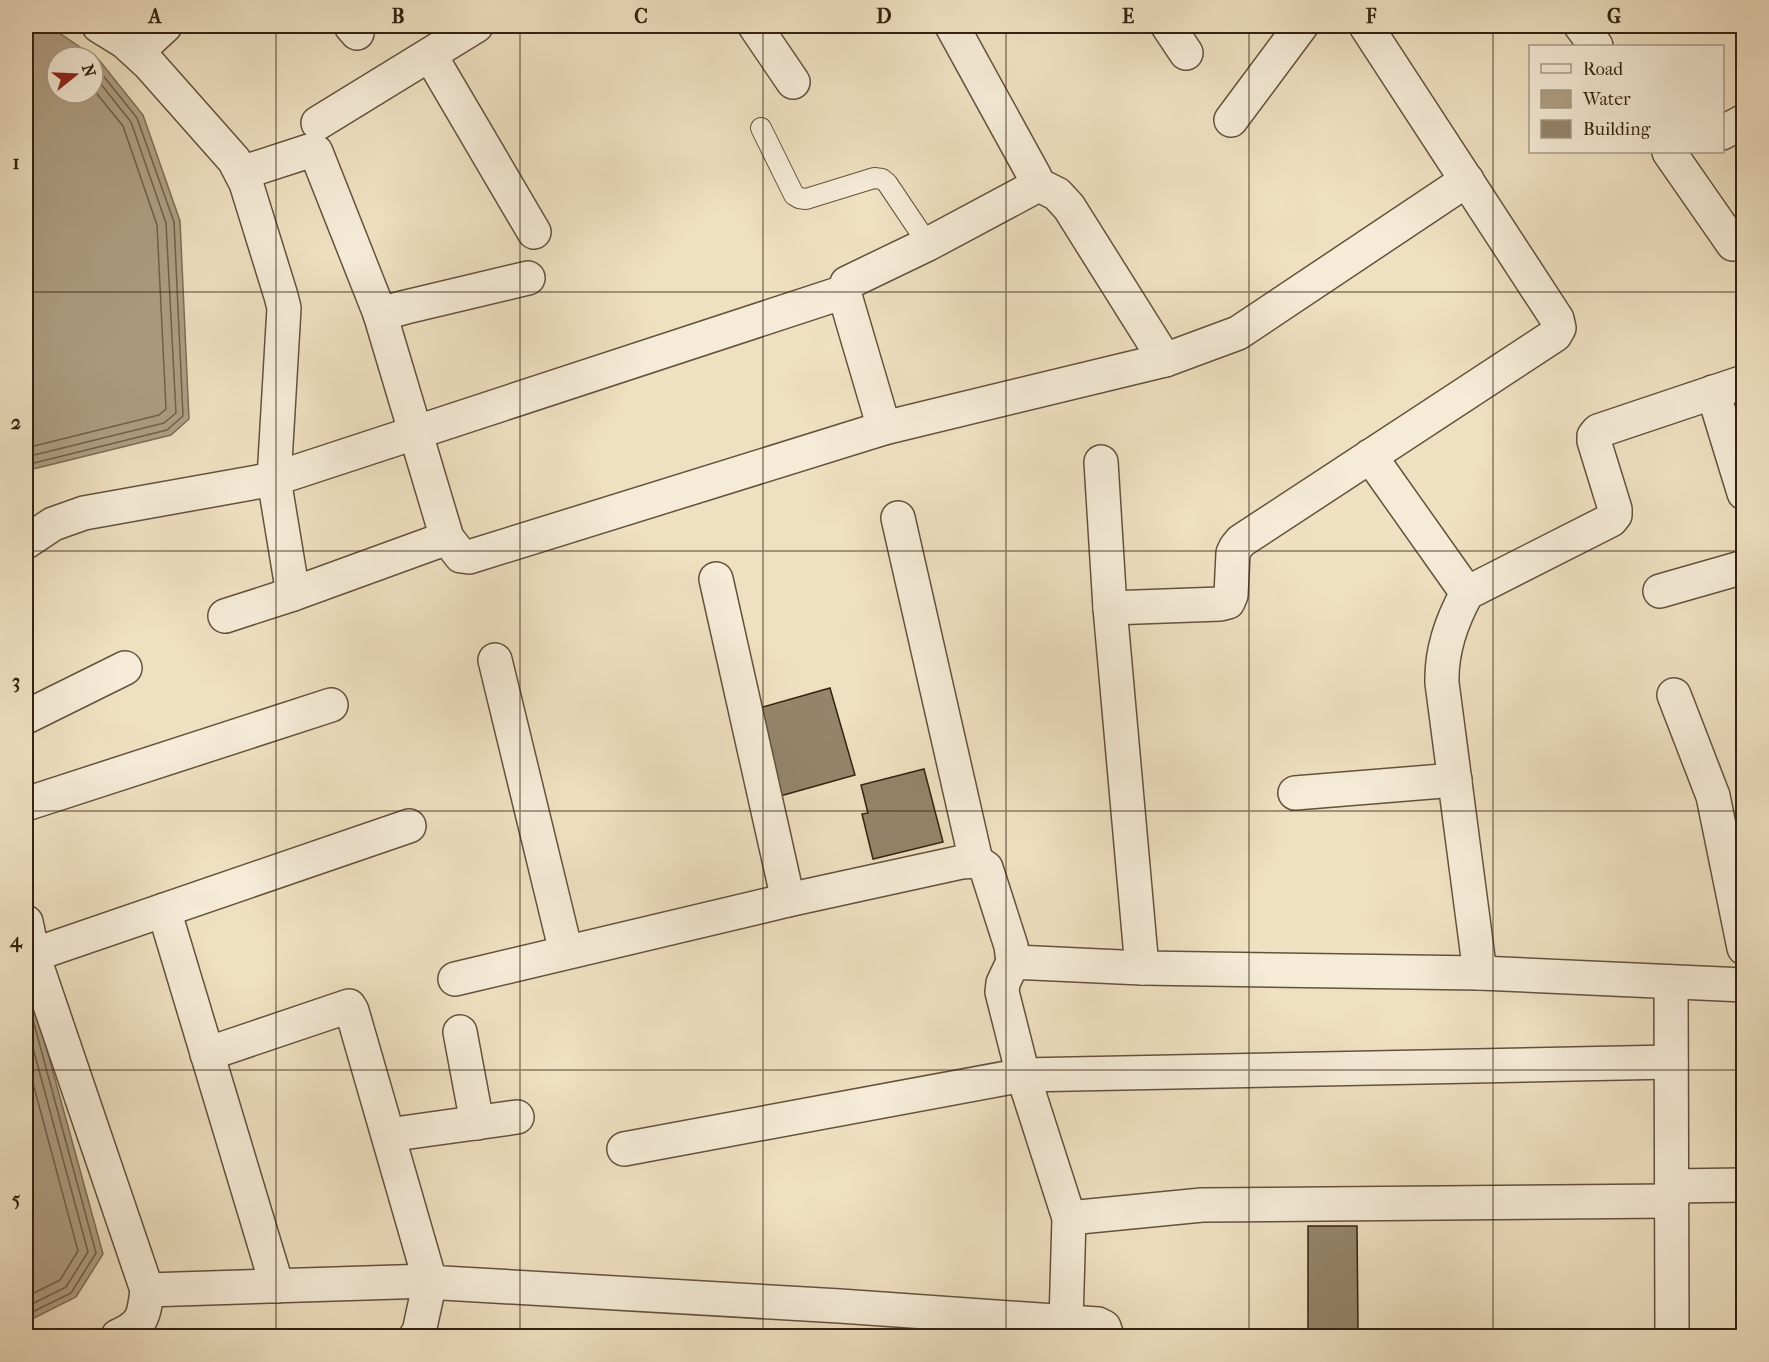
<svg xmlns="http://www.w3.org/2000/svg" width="1769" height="1362" font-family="'IM FELL French Canon',serif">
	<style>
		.water { fill: #af9f85; stroke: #7e6d56; stroke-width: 1.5; fill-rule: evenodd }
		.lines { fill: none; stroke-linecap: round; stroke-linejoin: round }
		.shore { stroke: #72604a; stroke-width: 1.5 }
		.building { fill: #95856c; stroke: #342210; stroke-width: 1.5 }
		.lane-casing { stroke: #63523c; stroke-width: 22 }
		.street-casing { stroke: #63523c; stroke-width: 36 }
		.lane { stroke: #f5ebd7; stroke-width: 20 }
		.street { stroke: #f5ebd7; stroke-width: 33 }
		.grid { fill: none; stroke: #342210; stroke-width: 1.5; stroke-opacity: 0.55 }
		.neatline { fill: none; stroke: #342210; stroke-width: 2 }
		.grid-label { font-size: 20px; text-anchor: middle; font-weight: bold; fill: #342210 }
	</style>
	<rect width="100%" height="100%" fill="#efe0c1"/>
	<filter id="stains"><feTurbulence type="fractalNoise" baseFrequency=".00333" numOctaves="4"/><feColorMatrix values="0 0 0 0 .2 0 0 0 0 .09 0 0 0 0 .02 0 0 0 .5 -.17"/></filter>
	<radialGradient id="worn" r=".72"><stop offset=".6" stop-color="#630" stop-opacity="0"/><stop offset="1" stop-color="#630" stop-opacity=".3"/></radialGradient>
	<g class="water">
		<path d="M 26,26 L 49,26 L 99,60 L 143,115 L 180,221 L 189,419 L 171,435 L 29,470 L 26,472 ZM 57,57 L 93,57 L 93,93 L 57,93 Z"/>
		<path d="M 26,982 L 30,988 L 103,1254 L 76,1297 L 26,1322 Z"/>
	</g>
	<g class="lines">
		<g class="shore">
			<path d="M 26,448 L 159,415 L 166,409 L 157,225 L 123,126 L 93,89"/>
			<path d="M 26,457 L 164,423 L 176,413 L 166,223 L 131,122 L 93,74"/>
			<path d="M 26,465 L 167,430 L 183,416 L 174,222 L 137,118 L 93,63"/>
			<path d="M 26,994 L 96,1253 L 71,1293 L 26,1315"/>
			<path d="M 26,1022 L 88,1252 L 66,1287 L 26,1307"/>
			<path d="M 26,1057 L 78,1251 L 60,1280 L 26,1297"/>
		</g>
	</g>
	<g class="building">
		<path d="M 830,688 L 855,775 L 773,798 L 749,711 Z"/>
		<path d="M 924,769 L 943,842 L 873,859 L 862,814 L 868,813 L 861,785 Z"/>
		<path d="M 1308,1226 L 1357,1226 L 1358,1331 L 1308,1331 Z"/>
	</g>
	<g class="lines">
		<defs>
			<path id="lane" d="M 761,128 L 794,195 L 799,198 L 806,199 L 874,178 L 882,179 L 887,183 L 928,244"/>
			<g id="street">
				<path d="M 99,26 L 125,42 L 149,64 L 234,160 L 246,183 L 281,296 L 284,308 L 274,479 L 293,594"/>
				<path d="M 351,26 L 357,33"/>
				<path d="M 755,26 L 793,82"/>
				<path d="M 1168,26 L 1186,53"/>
				<path d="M 1581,26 L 1596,46"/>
				<path d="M 137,52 L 165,26"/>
				<path d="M 430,55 L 534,232"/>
				<path d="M 1231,120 L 1301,26"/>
				<path d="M 318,123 L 476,26"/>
				<path d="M 1722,133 L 1744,121"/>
				<path d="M 1669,152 L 1733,244"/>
				<path d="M 241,173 L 309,151 L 316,152 L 380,314 L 406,307 L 528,278"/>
				<path d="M 1035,183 L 1057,194 L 1069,207 L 1165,360"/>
				<path d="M 380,314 L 447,538 L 461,556 L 469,557 L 884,428 L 1165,360 L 1238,333 L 1467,180"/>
				<path d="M 1713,392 L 1744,493"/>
				<path d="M 884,428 L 844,292 L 847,283 L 928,244 L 1029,190 L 1035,183 L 1035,177 L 952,26"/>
				<path d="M 1370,456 L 1467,593"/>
				<path d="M 1101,462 L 1110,608 L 1142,968"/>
				<path d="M 898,518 L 976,861"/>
				<path d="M 26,542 L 53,524 L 84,513 L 274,479 L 844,292"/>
				<path d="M 716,579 L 788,900"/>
				<path d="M 1660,591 L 1744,567"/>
				<path d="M 1110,608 L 1220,604 L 1228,602 L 1231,595 L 1233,553 L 1236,547 L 1241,541 L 1555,335 L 1559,328 L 1557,319 L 1366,26"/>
				<path d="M 225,616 L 293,594 L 447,538"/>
				<path d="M 495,660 L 566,952"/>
				<path d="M 1674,695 L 1713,796 L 1744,948"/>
				<path d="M 26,717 L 125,668"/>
				<path d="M 1295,793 L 1455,780"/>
				<path d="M 26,804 L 331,705"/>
				<path d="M 164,910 L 277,1286"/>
				<path d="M 26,922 L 33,955 L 147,1290 C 144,1316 143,1325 118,1336"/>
				<path d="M 33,955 L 409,826"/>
				<path d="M 1480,973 L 1442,683 C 1441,652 1452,620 1467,593 L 1611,520 L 1615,515 L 1615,509 L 1594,441 L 1594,436 L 1598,431 L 1744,382"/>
				<path d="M 455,979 L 788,900 L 962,862 L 976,861 L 986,868 L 1011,946 L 1013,962"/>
				<path d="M 1671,982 L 1672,1336"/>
				<path d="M 460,1032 L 477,1123"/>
				<path d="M 207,1054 L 349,1006 L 352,1011 L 430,1281 L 419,1332 L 416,1336"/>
				<path d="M 388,1135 L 517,1117"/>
				<path d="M 624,1149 L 1023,1075 L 1671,1062"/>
				<path d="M 1672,1186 L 1744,1185"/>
				<path d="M 1069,1218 L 1202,1205 L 1672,1201"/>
				<path d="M 147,1290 L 430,1281 L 443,1283 L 840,1306 L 1098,1324 L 1104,1327 L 1107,1336"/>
				<path d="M 1066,1322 L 1069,1218 L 1023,1075 L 1002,992 L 1003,983 L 1013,962 L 1142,968 L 1480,973 L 1744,985"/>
			</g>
		</defs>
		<use href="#lane" class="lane-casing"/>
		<use href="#street" class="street-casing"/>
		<use href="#lane" class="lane"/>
		<use href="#street" class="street"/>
	</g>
	<path class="grid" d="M 276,26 L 276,1336M 520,26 L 520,1336M 763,26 L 763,1336M 1006,26 L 1006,1336M 1249,26 L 1249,1336M 1493,26 L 1493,1336M 26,292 L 1744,292M 26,551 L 1744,551M 26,811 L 1744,811M 26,1070 L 1744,1070"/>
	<rect width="1769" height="1362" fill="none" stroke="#efe0c1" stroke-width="66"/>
	<rect x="1529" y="45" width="195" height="108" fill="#f5ebd7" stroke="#a89b87" stroke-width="1.5"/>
	<rect x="1541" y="64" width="30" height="9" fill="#f5ebd7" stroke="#a89b87" stroke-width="1.5"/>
	<text x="1583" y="75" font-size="18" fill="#342210">Road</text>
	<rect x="1541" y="90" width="30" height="18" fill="#af9f85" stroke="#a89b87" stroke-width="1.5"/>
	<text x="1583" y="105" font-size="18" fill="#342210">Water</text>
	<rect x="1541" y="120" width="30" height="18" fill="#95856c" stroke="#a89b87" stroke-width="1.5"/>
	<text x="1583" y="135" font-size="18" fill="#342210">Building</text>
	<g transform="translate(75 75) rotate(72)"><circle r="28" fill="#f5ebd7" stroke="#a89b87" stroke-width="1.5"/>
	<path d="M0-4.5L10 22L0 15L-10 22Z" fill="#8f2418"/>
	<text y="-9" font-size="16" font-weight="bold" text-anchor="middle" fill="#342210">N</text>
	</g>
	<rect x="33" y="33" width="1703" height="1296" class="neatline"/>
	<g class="grid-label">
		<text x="155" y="23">A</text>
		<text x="398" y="23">B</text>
		<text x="641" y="23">C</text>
		<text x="884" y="23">D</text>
		<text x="1128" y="23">E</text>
		<text x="1371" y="23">F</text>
		<text x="1614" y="23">G</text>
		<text x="16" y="169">1</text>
		<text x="16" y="429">2</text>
		<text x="16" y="688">3</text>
		<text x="16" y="947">4</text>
		<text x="16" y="1206">5</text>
	</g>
	<rect width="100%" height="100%" filter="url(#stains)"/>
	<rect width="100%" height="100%" fill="url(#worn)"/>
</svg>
